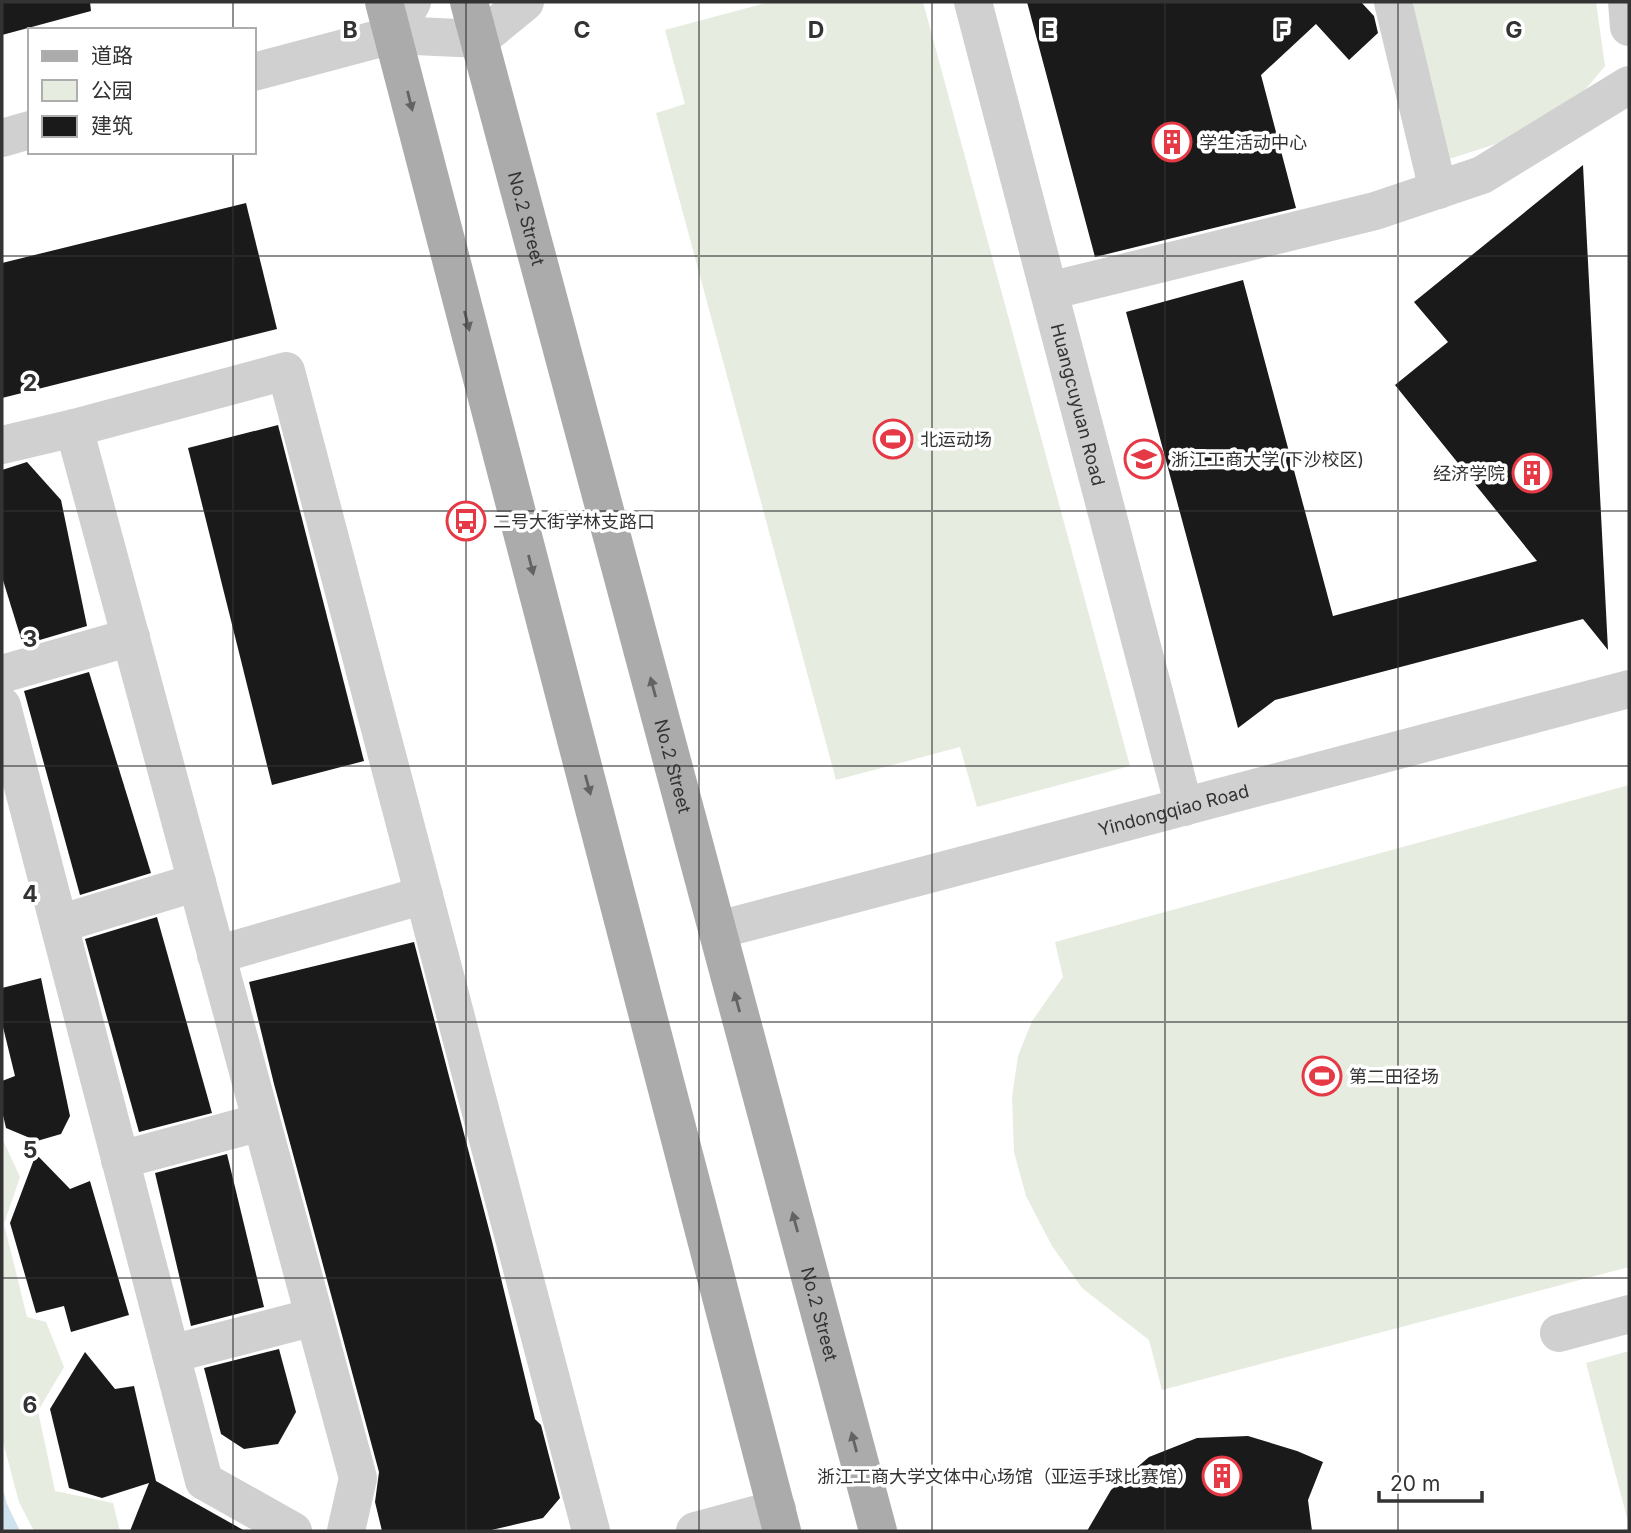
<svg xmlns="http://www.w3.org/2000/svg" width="1631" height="1533" font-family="Inter,'Noto Sans SC',sans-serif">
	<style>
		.green { fill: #e6ecdf }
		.water { fill: #cfe2ee }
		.building { fill: #1a1a1a }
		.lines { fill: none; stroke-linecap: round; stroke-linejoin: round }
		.minor { stroke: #d0d0d0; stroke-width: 38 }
		.major { stroke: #ababab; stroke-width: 38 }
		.oneway { fill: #636363 }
		.grid { fill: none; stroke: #333; stroke-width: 2; stroke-opacity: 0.55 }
		.labels { text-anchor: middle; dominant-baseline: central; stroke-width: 7; stroke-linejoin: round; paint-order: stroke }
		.poi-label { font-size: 18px; fill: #333; stroke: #fff; text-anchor: start }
		.street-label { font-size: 18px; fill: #333; stroke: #fff }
		.grid-label { font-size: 23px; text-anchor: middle; font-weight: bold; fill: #333; stroke: #fff; stroke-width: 7; stroke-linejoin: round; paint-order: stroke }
	</style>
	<rect width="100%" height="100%" fill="#fff"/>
	<g class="green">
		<path d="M 770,2 L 923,2 L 1130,766 L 977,807 L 960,747 L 836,780 L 656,113 L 685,104 L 665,30 Z"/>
		<path d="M 1410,2 L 1596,2 L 1605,66 L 1584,91 L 1499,143 L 1449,159 Z"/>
		<path d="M 1629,785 L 1629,1267 L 1162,1390 L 1149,1340 L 1082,1288 L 1052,1246 L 1026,1196 L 1014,1152 L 1012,1097 L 1018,1056 L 1032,1021 L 1063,977 L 1055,942 Z"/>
		<path d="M 2,1138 L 20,1177 L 4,1224 L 27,1317 L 46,1322 L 64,1367 L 38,1411 L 55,1491 L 113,1503 L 120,1531 L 34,1531 L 19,1502 L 2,1438 Z"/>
		<path d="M 1629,1351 L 1629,1525 L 1586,1363 Z"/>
	</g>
	<path class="water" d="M 2,1486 L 7,1504 L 20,1531 L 2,1531 Z"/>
	<g class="building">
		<path d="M 2,2 L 90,2 L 91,11 L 2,35 Z"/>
		<path d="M 1027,2 L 1361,2 L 1374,16 L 1378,33 L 1349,60 L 1316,24 L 1261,75 L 1296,208 L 1095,257 Z"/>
		<path d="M 1583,165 L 1608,650 L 1583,619 L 1275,700 L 1238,728 L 1126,312 L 1243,280 L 1333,616 L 1537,561 L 1395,385 L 1448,342 L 1414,302 Z"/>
		<path d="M 246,203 L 277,329 L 2,398 L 2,263 Z"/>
		<path d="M 278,425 L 364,761 L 272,785 L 188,448 Z"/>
		<path d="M 27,462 L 61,500 L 87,626 L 23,645 L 2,577 L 2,470 Z"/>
		<path d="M 89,672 L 151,873 L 80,895 L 24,691 Z"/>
		<path d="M 157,917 L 212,1113 L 139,1132 L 85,939 Z"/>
		<path d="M 414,942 L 492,1241 L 535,1419 L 541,1425 L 560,1498 L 543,1518 L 487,1531 L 382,1531 L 375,1502 L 379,1472 L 274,1084 L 249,982 Z"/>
		<path d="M 41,978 L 70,1116 L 61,1134 L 37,1141 L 6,1128 L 2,1111 L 2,1081 L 15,1076 L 2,1023 L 2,988 Z"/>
		<path d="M 36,1154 L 70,1189 L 90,1181 L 129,1315 L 71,1332 L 64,1306 L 36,1313 L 10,1223 Z"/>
		<path d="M 227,1154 L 264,1307 L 191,1326 L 155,1173 Z"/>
		<path d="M 279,1349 L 296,1412 L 278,1444 L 244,1449 L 221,1434 L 204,1368 Z"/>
		<path d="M 85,1352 L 115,1389 L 134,1386 L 156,1481 L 245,1531 L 130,1531 L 149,1483 L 102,1498 L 69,1488 L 50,1409 Z"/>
		<path d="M 1248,1436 L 1297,1451 L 1323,1462 L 1308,1500 L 1312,1531 L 1087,1531 L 1111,1490 L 1149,1457 L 1197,1438 Z"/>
	</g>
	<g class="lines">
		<g class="minor">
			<path id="s1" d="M 973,2 L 1184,807"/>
			<path d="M 1393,2 L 1438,190"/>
			<path d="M 1627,2 L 1629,27"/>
			<path d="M 393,35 L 412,2"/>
			<path d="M 254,72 L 393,35 L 480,39 L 525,2"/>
			<path d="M 2,138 L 30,130"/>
			<path d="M 1049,291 L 1375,211 L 1482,175 L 1629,85"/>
			<path d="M 74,428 L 286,371 L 591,1531"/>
			<path d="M 2,445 L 74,428 L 358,1478 L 346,1531"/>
			<path d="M 2,674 L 131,637"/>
			<path d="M 2,706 L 204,1481 L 293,1531"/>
			<path d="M 59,924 L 197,882"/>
			<path id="s2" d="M 718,930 L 1629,689"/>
			<path d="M 216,955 L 424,895"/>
			<path d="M 120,1160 L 261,1122"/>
			<path d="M 1559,1333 L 1629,1314"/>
			<path d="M 171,1354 L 314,1317"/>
			<path d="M 695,1531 L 777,1509"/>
		</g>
		<g class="major">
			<path d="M 384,2 L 782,1531"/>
			<path id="s3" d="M 469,2 L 878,1531"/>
		</g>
	</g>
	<defs><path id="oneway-solid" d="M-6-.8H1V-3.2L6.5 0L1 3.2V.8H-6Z" transform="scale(1.75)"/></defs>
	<g class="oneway">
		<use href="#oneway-solid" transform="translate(410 101) rotate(76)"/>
		<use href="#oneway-solid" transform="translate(467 321) rotate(76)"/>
		<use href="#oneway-solid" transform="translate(531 565) rotate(76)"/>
		<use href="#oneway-solid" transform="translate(653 687) rotate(-105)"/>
		<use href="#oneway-solid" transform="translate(588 785) rotate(75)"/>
		<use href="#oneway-solid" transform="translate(737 1002) rotate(-105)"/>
		<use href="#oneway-solid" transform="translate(795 1222) rotate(-105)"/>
		<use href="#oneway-solid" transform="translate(854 1442) rotate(-105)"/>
	</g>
	<path class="grid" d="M 233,2 L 233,30M 466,2 L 466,1531M 699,2 L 699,1531M 932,2 L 932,1531M 1165,2 L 1165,1531M 1398,2 L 1398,1531M 233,152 L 233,1531M 2,256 L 1629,256M 2,511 L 1629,511M 2,766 L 1629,766M 2,1022 L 1629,1022M 2,1278 L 1629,1278"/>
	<defs>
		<symbol id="building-ring" viewBox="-11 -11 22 22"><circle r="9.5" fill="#fff" stroke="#e63946" stroke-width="1.5"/><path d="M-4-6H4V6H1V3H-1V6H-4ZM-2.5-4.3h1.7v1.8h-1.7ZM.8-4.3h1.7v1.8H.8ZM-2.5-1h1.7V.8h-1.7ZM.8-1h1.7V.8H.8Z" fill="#e63946"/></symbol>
		<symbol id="stadium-ring" viewBox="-11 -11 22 22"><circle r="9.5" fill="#fff" stroke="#e63946" stroke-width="1.5"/><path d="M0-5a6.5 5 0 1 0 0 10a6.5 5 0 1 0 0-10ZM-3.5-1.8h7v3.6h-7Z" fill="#e63946"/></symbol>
		<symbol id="university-ring" viewBox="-11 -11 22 22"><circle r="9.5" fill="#fff" stroke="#e63946" stroke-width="1.5"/><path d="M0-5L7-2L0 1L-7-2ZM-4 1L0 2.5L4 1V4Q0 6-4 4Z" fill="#e63946"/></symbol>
		<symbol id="bus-ring" viewBox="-11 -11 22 22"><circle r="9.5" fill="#fff" stroke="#e63946" stroke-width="1.5"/><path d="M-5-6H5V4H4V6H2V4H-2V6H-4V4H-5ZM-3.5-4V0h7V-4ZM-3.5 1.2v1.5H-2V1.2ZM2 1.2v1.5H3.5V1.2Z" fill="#e63946"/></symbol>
	</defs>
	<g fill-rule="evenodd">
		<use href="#building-ring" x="1150" y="120" width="44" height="44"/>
		<use href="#stadium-ring" x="871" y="417" width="44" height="44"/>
		<use href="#university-ring" x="1122" y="437" width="44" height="44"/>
		<use href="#building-ring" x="1510" y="451" width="44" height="44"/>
		<use href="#bus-ring" x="444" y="499" width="44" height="44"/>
		<use href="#stadium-ring" x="1300" y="1054" width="44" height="44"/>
		<use href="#building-ring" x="1200" y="1454" width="44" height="44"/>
	</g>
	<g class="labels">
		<g class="poi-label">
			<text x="1199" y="142">学生活动中心</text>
			<text x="920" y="439">北运动场</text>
			<text x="1171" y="459">浙江工商大学(下沙校区)</text>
			<text x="1505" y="473" text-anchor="end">经济学院</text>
			<text x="493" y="521">二号大街学林支路口</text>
			<text x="1349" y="1076">第二田径场</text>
			<text x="1195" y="1476" text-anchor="end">浙江工商大学文体中心场馆（亚运手球比赛馆）</text>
		</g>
		<g class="street-label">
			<text stroke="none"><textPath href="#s3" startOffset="224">No.2 Street</textPath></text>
			<text stroke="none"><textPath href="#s1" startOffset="416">Huangcuyuan Road</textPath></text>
			<text stroke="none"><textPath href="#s3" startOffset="791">No.2 Street</textPath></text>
			<text stroke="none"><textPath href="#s2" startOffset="471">Yindongqiao Road</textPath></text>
			<text stroke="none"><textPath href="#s3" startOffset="1358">No.2 Street</textPath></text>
		</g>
	</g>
	<g class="grid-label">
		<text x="350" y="38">B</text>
		<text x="582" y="38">C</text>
		<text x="816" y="38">D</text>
		<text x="1048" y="38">E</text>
		<text x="1282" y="38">F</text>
		<text x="1514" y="38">G</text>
		<text x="30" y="391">2</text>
		<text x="30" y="647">3</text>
		<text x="30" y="902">4</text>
		<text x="30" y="1158">5</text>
		<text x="30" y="1413">6</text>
	</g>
	<rect width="1631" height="1533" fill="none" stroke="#333333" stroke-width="7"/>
	<rect x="28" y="28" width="228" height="126" fill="#ffffff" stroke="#adadad" stroke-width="2"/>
	<rect x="42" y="51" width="35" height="10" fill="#ababab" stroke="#adadad" stroke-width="2"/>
	<text x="91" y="63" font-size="21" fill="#333333">道路</text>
	<rect x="42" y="80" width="35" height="21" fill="#e6ecdf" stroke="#adadad" stroke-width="2"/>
	<text x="91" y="98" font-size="21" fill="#333333">公园</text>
	<rect x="42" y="116" width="35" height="21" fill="#1a1a1a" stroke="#adadad" stroke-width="2"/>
	<text x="91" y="133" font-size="21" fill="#333333">建筑</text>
	<path d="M1379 1491v10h103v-10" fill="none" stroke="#333333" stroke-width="3.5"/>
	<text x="1390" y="1491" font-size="21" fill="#333333" stroke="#ffffff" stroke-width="5" paint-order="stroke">20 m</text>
</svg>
